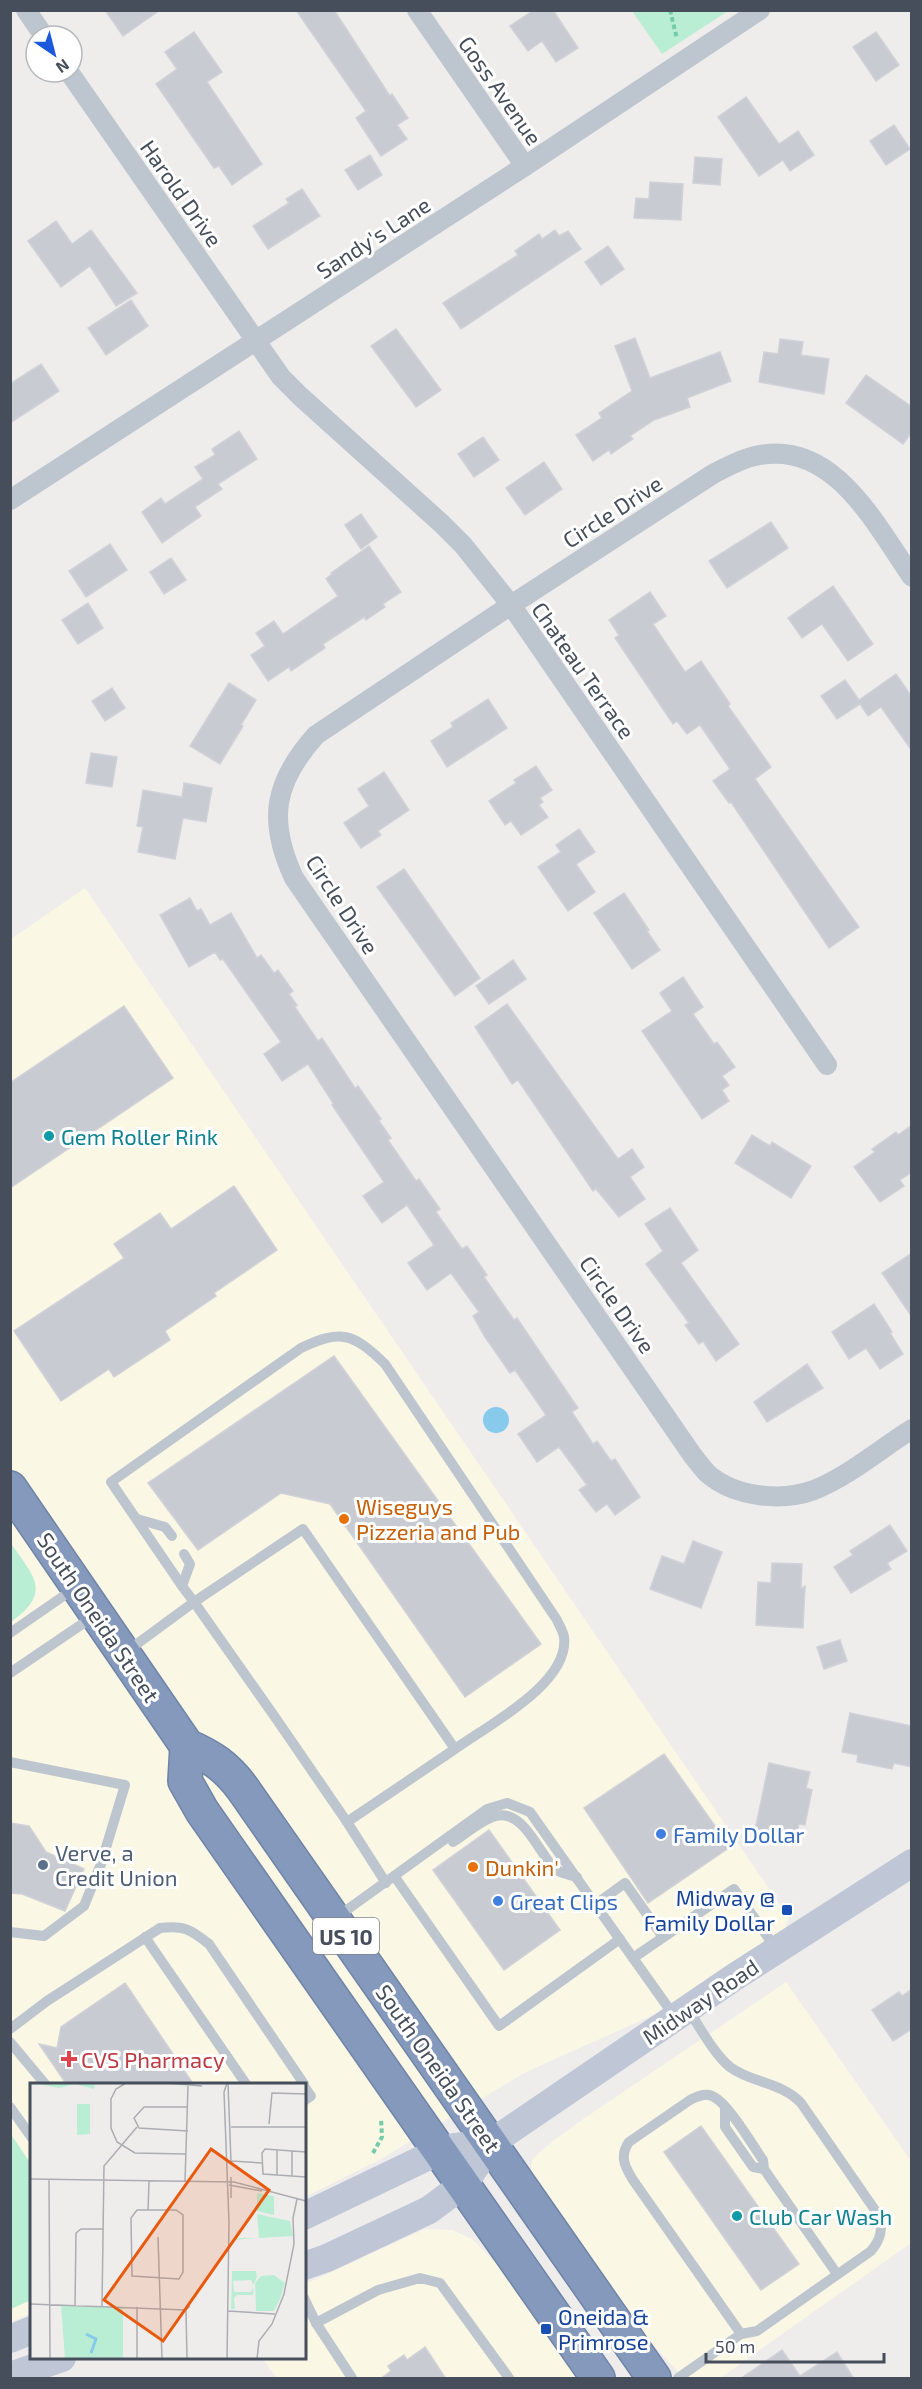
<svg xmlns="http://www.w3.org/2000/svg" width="922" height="2389" font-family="'Exo 2',sans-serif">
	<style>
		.commercial { fill: #fbf7e5 }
		.green { fill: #baeed4 }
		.water { fill: #87caeb }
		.building { fill: #c9cbd3; stroke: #d0d2d8; stroke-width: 1.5 }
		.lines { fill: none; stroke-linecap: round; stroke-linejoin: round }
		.highway-casing { stroke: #6f84a7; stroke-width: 36 }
		.path { stroke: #73cbaa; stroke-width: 4; stroke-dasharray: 4.5 3; stroke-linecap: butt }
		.lane { stroke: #bdc5cf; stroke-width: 10 }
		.street { stroke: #bdc5cf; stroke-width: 20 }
		.secondary { stroke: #bfc7d6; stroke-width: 28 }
		.highway { stroke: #8499bc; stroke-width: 33 }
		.culture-dot { fill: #0f9aa8; stroke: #fff; stroke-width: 2 }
		.food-dot { fill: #e8710a; stroke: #fff; stroke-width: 2 }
		.shop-dot { fill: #3f7fe0; stroke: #fff; stroke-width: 2 }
		.service-dot { fill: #5c6f8a; stroke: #fff; stroke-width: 2 }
		.transit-dot { fill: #1a4fb4; stroke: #fff; stroke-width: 2 }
		.health-dot { fill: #e0444e; stroke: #fff; stroke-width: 2 }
		.labels { text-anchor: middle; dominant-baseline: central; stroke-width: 6; stroke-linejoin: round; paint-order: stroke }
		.shield { fill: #fff; stroke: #7d838c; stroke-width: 1.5 }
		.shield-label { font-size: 21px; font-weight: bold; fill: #454e5a }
		.street-label { font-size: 22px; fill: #454e5a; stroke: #fff }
		.culture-label { font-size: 22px; fill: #0d838f; stroke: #fff; text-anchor: start }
		.food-label { font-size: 22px; fill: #c56008; stroke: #fff; text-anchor: start }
		.shop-label { font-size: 22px; fill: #366cbe; stroke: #fff; text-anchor: start }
		.service-label { font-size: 22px; fill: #4e5e75; stroke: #fff; text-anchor: start }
		.transit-label { font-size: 22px; fill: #164399; stroke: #fff; text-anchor: end }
		.health-label { font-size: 22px; fill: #be3a42; stroke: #fff; text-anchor: start }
		.inset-river { fill: none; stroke: #87caeb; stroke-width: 3 }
		.inset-road { fill: none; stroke: #abadb2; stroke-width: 1.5 }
		.view { fill: #e8590c; fill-opacity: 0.15; stroke: #e8590c; stroke-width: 3 }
		.inset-edge { fill: none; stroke: #454e5a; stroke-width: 3 }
	</style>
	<rect width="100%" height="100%" fill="#efedec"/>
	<g class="commercial">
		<path d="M 85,888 L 789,1918 L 772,1962 L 526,2072 L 381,2159 L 305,2197 L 304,2084 L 32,2084 L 31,2313 L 11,2322 L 11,939 Z"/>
		<path d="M 786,1982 L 911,2161 L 911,2243 L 720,2378 L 684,2378 L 609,2298 L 533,2184 L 531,2166 L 533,2159 L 547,2146 L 576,2124 Z"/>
		<path d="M 425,2229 L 452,2230 L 472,2239 L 496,2263 L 582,2378 L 277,2378 L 262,2358 L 304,2358 L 305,2284 Z"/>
	</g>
	<g class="green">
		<path d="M 632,11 L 728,11 L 662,54 Z"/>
		<path d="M 10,1542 C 34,1577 53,1592 11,1622 Z"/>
		<path d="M 10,2133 L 31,2164 L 31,2300 L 11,2309 Z"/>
	</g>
	<circle class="water" cx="496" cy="1420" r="13"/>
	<g class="building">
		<path d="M 105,10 L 160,10 L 123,36 Z"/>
		<path d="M 296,10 L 334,10 L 390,96 L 392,94 L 408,118 L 397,125 L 407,139 L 381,156 L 356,118 L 366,111 Z"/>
		<path d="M 534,10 L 553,10 L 578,48 L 556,62 L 542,41 L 528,51 L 510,26 Z"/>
		<path d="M 194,32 L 222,72 L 207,82 L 262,164 L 232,185 L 219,166 L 214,168 L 156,84 L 177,69 L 165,52 Z"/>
		<path d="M 876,32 L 899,65 L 876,81 L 853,47 Z"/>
		<path d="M 746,97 L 779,144 L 798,131 L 814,155 L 790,171 L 783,160 L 759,176 L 718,117 Z"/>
		<path d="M 894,125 L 910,149 L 886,165 L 870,141 Z"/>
		<path d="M 370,155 L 382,175 L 358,190 L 345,170 Z"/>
		<path d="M 695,157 L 722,159 L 720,185 L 693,183 Z"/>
		<path d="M 650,182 L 683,184 L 681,220 L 634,218 L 636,198 L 649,199 Z"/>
		<path d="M 302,189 L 320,216 L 268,249 L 253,226 L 289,203 L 286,199 Z"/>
		<path d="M 56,221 L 72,244 L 91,230 L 137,293 L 116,306 L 90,266 L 61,287 L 28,241 Z"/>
		<path d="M 555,230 L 559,236 L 568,231 L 581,249 L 461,329 L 443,303 L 518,255 L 515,251 L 539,234 L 542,239 Z"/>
		<path d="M 608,246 L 624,269 L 601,285 L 585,262 Z"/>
		<path d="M 131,300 L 148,326 L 106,355 L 88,328 Z"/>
		<path d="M 396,329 L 441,390 L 416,407 L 371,346 Z"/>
		<path d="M 635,338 L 650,378 L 720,352 L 731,381 L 687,398 L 690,407 L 654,420 L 630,436 L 633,439 L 611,454 L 609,450 L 593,461 L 576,435 L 602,418 L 599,413 L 632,391 L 615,346 Z"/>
		<path d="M 780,339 L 803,342 L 801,355 L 829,359 L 824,394 L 759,382 L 764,352 L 778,354 Z"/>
		<path d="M 41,364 L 59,391 L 10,423 L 10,384 Z"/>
		<path d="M 866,375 L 912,407 L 912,432 L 903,444 L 846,403 Z"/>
		<path d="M 239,431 L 257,459 L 218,484 L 222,489 L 195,507 L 201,516 L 162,543 L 142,512 L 161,498 L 165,504 L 203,479 L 195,467 L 215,455 L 212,449 Z"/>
		<path d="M 483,437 L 499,460 L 474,477 L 458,454 Z"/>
		<path d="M 544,462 L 562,489 L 525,515 L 506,488 Z"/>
		<path d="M 361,514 L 377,537 L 361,549 L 345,525 Z"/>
		<path d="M 771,522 L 788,548 L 727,588 L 709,561 Z"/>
		<path d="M 110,544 L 127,570 L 86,597 L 69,571 Z"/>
		<path d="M 369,546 L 401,592 L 383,604 L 385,607 L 366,620 L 364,617 L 323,644 L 325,648 L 291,671 L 289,667 L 268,681 L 251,655 L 265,646 L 256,633 L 274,621 L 283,634 L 338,596 L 326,579 L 332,574 L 331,573 Z"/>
		<path d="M 171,558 L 186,580 L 164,594 L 150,572 Z"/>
		<path d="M 833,586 L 873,644 L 848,661 L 822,624 L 802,638 L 788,618 Z"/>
		<path d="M 650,592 L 666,616 L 653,624 L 685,672 L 701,661 L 730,704 L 728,706 L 771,767 L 755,779 L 859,927 L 829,948 L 731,802 L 729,803 L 713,781 L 730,769 L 700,725 L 687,734 L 677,721 L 673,724 L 615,638 L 619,635 L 609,620 Z"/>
		<path d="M 88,603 L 103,628 L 78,644 L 62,620 Z"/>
		<path d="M 896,674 L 912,697 L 912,751 L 881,707 L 868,716 L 860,704 L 837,719 L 821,696 L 845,680 L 859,700 Z"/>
		<path d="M 229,683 L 256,700 L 241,725 L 243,726 L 220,764 L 190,746 Z"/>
		<path d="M 112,688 L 125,708 L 105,721 L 92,701 Z"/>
		<path d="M 488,699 L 507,728 L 447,767 L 431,741 L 453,727 L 451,723 Z"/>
		<path d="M 91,753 L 117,757 L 112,787 L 86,783 Z"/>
		<path d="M 536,766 L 552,790 L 540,798 L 543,802 L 539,805 L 548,817 L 521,835 L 511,821 L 505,825 L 489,801 L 516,783 L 514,780 Z"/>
		<path d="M 384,772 L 409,810 L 378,831 L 381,835 L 361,848 L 344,823 L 369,806 L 358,789 Z"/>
		<path d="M 184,783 L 212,788 L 206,822 L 183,818 L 175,859 L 138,852 L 143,827 L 137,826 L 143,790 L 182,797 Z"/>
		<path d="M 579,829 L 595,852 L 576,864 L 595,892 L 568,911 L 538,867 L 561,852 L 556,845 Z"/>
		<path d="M 404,869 L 480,978 L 455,996 L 377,887 Z"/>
		<path d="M 624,893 L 649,930 L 647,931 L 660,950 L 632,969 L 594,913 Z"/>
		<path d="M 190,898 L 197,911 L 201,909 L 210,925 L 231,913 L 257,958 L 261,955 L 274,973 L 278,970 L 293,991 L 289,994 L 297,1005 L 295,1007 L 318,1041 L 322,1038 L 355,1088 L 358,1086 L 381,1119 L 379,1121 L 391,1138 L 388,1140 L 416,1181 L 419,1179 L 440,1209 L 436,1212 L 462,1249 L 467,1246 L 487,1275 L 484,1277 L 514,1320 L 517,1318 L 578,1408 L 572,1412 L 593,1444 L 597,1441 L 611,1461 L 615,1459 L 640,1497 L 615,1515 L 607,1504 L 596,1512 L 579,1490 L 587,1485 L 559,1447 L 537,1462 L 518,1434 L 546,1415 L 515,1370 L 510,1373 L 485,1337 L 473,1316 L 479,1312 L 451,1273 L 427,1290 L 408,1263 L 434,1245 L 407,1205 L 382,1223 L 363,1196 L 384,1182 L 332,1105 L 333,1103 L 308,1064 L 282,1081 L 264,1054 L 281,1042 L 223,959 L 220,960 L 215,952 L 189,967 L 160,915 Z"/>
		<path d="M 513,960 L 526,979 L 489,1004 L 476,986 Z"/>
		<path d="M 683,977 L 703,1007 L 693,1014 L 714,1044 L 717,1042 L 735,1067 L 722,1076 L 729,1085 L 722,1090 L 729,1101 L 702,1119 L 642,1031 L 672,1011 L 660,993 Z"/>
		<path d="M 507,1004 L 618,1159 L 632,1149 L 644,1167 L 630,1177 L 645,1199 L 619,1217 L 596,1189 L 593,1191 L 518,1080 L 512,1084 L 475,1027 Z"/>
		<path d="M 124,1006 L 173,1078 L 10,1188 L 10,1083 Z"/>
		<path d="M 912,1125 L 912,1172 L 900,1180 L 904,1186 L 880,1202 L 854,1167 L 875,1152 L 872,1149 L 896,1132 L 898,1135 Z"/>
		<path d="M 752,1135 L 770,1146 L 772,1142 L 811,1166 L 791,1198 L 735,1163 Z"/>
		<path d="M 234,1186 L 277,1250 L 214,1293 L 216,1296 L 165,1331 L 170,1340 L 114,1377 L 109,1369 L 61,1401 L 14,1331 L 124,1258 L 114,1244 L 160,1213 L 171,1229 Z"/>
		<path d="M 670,1208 L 698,1250 L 681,1263 L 739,1344 L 716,1361 L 703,1341 L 699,1344 L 685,1325 L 689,1323 L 646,1264 L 663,1251 L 645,1224 Z"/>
		<path d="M 912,1253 L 912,1317 L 882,1273 Z"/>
		<path d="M 874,1304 L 892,1332 L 890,1333 L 903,1354 L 880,1369 L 866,1348 L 849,1359 L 832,1332 Z"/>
		<path d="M 334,1356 L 541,1644 L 465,1697 L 330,1504 L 281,1493 L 198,1550 L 148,1483 Z"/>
		<path d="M 807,1364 L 823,1388 L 767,1422 L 754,1402 Z"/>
		<path d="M 890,1525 L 907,1551 L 887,1563 L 891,1569 L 851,1593 L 834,1567 L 853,1555 L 850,1551 Z"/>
		<path d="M 693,1541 L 722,1552 L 701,1608 L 650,1589 L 662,1556 L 684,1564 Z"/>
		<path d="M 772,1563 L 802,1564 L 801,1589 L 805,1586 L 803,1628 L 756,1625 L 758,1582 L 771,1583 Z"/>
		<path d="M 840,1640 L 847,1661 L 824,1669 L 817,1647 Z"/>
		<path d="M 850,1713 L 912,1726 L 912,1767 L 894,1763 L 892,1769 L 857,1762 L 858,1755 L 842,1752 Z"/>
		<path d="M 664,1754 L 730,1847 L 648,1903 L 584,1808 Z"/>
		<path d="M 769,1763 L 810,1772 L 806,1788 L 812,1790 L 805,1825 L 799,1824 L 794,1843 L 754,1835 Z"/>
		<path d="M 10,1823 L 29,1826 L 46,1852 L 84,1869 L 65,1911 L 22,1894 L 10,1893 Z"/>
		<path d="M 489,1830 L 560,1930 L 504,1970 L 433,1870 Z"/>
		<path d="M 125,1983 L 194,2085 L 67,2085 L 39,2044 L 57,2048 L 61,2027 Z"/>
		<path d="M 912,1989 L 912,2029 L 893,2041 L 872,2010 L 899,1992 L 902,1996 Z"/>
		<path d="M 701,2126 L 799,2264 L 761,2290 L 664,2152 Z"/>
		<path d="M 425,2347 L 446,2379 L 380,2379 L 391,2371 L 388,2366 L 404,2355 L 407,2360 Z"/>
		<path d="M 782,2350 L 800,2376 L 837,2352 L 854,2379 L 740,2379 Z"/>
	</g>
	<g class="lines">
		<defs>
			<g id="highway">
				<path d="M 10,1488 L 187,1746 C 211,1756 227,1767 243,1789 L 654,2378"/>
				<path d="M 187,1746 L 185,1781 L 202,1811 L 598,2378"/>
			</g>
		</defs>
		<use href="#highway" class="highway-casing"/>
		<g class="path">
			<path d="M 670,10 L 677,39"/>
			<path d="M 373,2153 L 382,2137 L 381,2118"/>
		</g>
		<g class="lane">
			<path d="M 137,1519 L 165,1527 L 172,1536"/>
			<path d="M 182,1586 L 190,1564 L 184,1554"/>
			<path d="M 10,1633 L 75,1588"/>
			<path d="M 126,1652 L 194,1602 L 303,1529 L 455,1749 L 347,1822 L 277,1720 L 194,1602 L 182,1586 L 111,1482 L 301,1348 C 341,1329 353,1333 385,1364 L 557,1620 C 559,1625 563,1631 564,1637 C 570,1683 487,1726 455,1749"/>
			<path d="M 10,1673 L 94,1616"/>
			<path d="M 10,1762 L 125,1785 L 101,1864 L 84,1906 L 44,1936 L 10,1932"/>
			<path d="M 347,1822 L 386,1883"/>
			<path d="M 453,1842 C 466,1834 481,1820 496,1816 C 524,1809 539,1854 555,1869 C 560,1873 570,1875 577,1877"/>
			<path d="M 395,1877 L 499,2026 L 620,1939"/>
			<path d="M 596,1904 L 625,1883 L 663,1937"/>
			<path d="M 337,1917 L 487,1809 L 507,1803 L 530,1812 L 633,1958"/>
			<path d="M 145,1937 L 246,2084"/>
			<path d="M 675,2017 L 633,1958 L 734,1889 L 777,1950"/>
			<path d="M 10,2029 L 47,2001 L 160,1928 C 183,1925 190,1929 209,1944 L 304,2084"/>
			<path d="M 10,2042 L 45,2084"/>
			<path d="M 304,2086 L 311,2096 L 304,2101"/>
			<path d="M 10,2107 L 32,2138"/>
			<path d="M 725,2107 L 725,2127 L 753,2167 L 764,2169"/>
			<path d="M 304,2298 L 316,2323 L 378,2290 L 420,2278 L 440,2283 L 509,2378"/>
			<path d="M 316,2323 L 352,2378"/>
			<path d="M 741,2334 L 633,2180 C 625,2167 619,2156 629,2142 L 690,2100 C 696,2097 702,2094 709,2095 C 726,2098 752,2145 763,2160 L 764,2169 L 837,2274"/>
			<path d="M 678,2378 L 741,2334 L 757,2331 L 871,2251 C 881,2239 884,2228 877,2213 L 801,2103 C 782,2082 751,2083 730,2067 C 714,2054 699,2026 688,2009"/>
		</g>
		<g class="street">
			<path d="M 26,10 L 44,36"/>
			<path d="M 417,10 L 525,166"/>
			<path d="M 69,72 L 281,377 L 300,396 L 442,524 L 463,545 L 511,605 L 827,1065"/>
			<path d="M 10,500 L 525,166 L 760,10"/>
			<path d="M 912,577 C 875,524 833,438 755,456 C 740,459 727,467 713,474 L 511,605 L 316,735 C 274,782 267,820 294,878 L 693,1456 C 698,1462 703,1469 708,1474 C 735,1497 781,1502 814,1490 C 849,1476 880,1449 912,1429"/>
		</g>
		<g class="secondary">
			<path d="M 304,2216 L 429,2156 L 455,2147 L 491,2143"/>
			<path d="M 304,2266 L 327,2258 L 429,2210 L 464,2184 L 491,2143 L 733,1978 L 912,1863"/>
			<path d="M 10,2339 L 32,2330"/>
			<path d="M 10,2376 L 62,2358"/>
		</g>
		<use href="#highway" class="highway"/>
	</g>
	<g class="culture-dot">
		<circle cx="49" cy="1136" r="6"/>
		<circle cx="737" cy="2216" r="6"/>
	</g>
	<g class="food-dot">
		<circle cx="344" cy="1519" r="6"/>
		<circle cx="473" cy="1867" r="6"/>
	</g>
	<g class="shop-dot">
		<circle cx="661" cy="1834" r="6"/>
		<circle cx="498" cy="1901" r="6"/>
	</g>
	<circle class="service-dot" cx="43" cy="1865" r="6"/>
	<g class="transit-dot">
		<rect x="781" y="1904" width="12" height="12" rx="3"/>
		<rect x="540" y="2323" width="12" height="12" rx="3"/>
	</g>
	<path class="health-dot" d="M66 2050h6v6h6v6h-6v6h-6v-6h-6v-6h6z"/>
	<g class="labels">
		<rect class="shield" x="313" y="1918" width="66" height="36" rx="4.5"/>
		<g class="shield-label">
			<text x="346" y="1936">US 10</text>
		</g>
		<g class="street-label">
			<text transform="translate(501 90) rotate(55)">Goss Avenue</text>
			<text transform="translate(182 193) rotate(55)">Harold Drive</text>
			<text transform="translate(373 237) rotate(-33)">Sandy's Lane</text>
			<text transform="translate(612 511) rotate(-33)">Circle Drive</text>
			<text transform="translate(584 670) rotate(55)">Chateau Terrace</text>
			<text transform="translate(343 904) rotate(57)">Circle Drive</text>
			<text transform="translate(618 1304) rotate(55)">Circle Drive</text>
			<text transform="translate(99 1617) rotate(56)">South Oneida Street</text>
			<text transform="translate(700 2001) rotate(-34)">Midway Road</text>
			<text transform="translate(439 2068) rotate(55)">South Oneida Street</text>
		</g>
		<g class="culture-label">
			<text x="61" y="1136">Gem Roller Rink</text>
			<text x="749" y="2216">Club Car Wash</text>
		</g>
		<g class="food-label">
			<text x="356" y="1506">Wiseguys<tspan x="356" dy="25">Pizzeria and Pub</tspan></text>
			<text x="485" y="1867">Dunkin'</text>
		</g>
		<g class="shop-label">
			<text x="673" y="1834">Family Dollar</text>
			<text x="510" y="1901">Great Clips</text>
		</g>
		<g class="service-label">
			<text x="55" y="1852">Verve, a<tspan x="55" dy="25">Credit Union</tspan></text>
		</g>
		<g class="transit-label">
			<text x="775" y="1897">Midway @<tspan x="775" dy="25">Family Dollar</tspan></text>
			<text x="558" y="2316" text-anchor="start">Oneida &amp;<tspan x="558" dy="25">Primrose</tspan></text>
		</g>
		<g class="health-label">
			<text x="81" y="2059">CVS Pharmacy</text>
		</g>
	</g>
	<g transform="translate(30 2083)">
		<rect width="276" height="276" fill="#efedec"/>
		<path d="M 3,0 L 65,0 L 64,6 L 45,1 L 29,5 ZM 47,21 L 60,21 L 60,51 L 47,52 ZM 227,110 L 244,113 L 244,132 L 227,128 ZM 227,131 L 260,138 L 263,153 L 229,155 ZM 203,155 L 226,155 L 203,157 L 202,188 L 226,188 L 227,194 L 223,202 L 221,197 L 203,198 L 204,209 L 221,209 L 223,204 L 223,212 L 207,212 L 204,215 L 205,226 L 201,226 ZM 244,192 L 255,200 L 250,216 L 244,228 L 226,228 L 225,200 L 231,193 ZM 31,223 L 93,225 L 93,276 L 35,276 Z" fill="#baeed4"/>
		<path class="inset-river" d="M 56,251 L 66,256 L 61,270"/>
		<path class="inset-road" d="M 96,0 L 86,6 L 81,16 L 81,45 L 87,59 L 105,70 L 156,71M 137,0 L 172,3M 197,0 L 194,9 L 199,139 L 197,276M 198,0 L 201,79M 158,24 L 114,24 L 104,35 L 109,45 L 158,48M 239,41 L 242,10 L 276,11M 201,44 L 276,44M 262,68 L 262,93M 276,69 L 235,66 L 232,70 L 233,91 L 276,94M 201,78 L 232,80M 247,92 L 247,67M 201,94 L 201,115M 0,96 L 204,99 L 276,118M 19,96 L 20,276M 155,98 L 158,3M 199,102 L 232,108M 107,127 L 146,127 L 153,132 L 153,189 L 149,196 L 102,193 L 101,135 ZM 118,127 L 119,98M 128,154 L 132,276M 0,221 L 156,227M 45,223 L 46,150 L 51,146 L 73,146M 72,223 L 74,83 L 107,44M 198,228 L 245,231M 107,276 L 107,224M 157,276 L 156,227 L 160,223M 227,276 L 229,258 L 242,241 L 254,211 L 264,161 L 263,135 L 267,116"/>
		<path class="view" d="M 181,66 L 239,107 L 133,258 L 74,217 Z"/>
		<rect width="276" height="276" class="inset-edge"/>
	</g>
	<rect width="922" height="2389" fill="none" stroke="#454e5a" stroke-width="24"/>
	<g transform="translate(54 54) rotate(145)"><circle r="28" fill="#ffffff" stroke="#b5b8bd" stroke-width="1.5"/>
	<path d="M0-4.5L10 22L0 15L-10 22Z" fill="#1a58dc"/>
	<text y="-9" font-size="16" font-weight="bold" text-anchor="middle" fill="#454e5a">N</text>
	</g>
	<path d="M706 2353v9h178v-9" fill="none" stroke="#454e5a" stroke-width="3"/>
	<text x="715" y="2353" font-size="18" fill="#454e5a" stroke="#ffffff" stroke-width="4.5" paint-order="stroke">50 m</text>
</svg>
